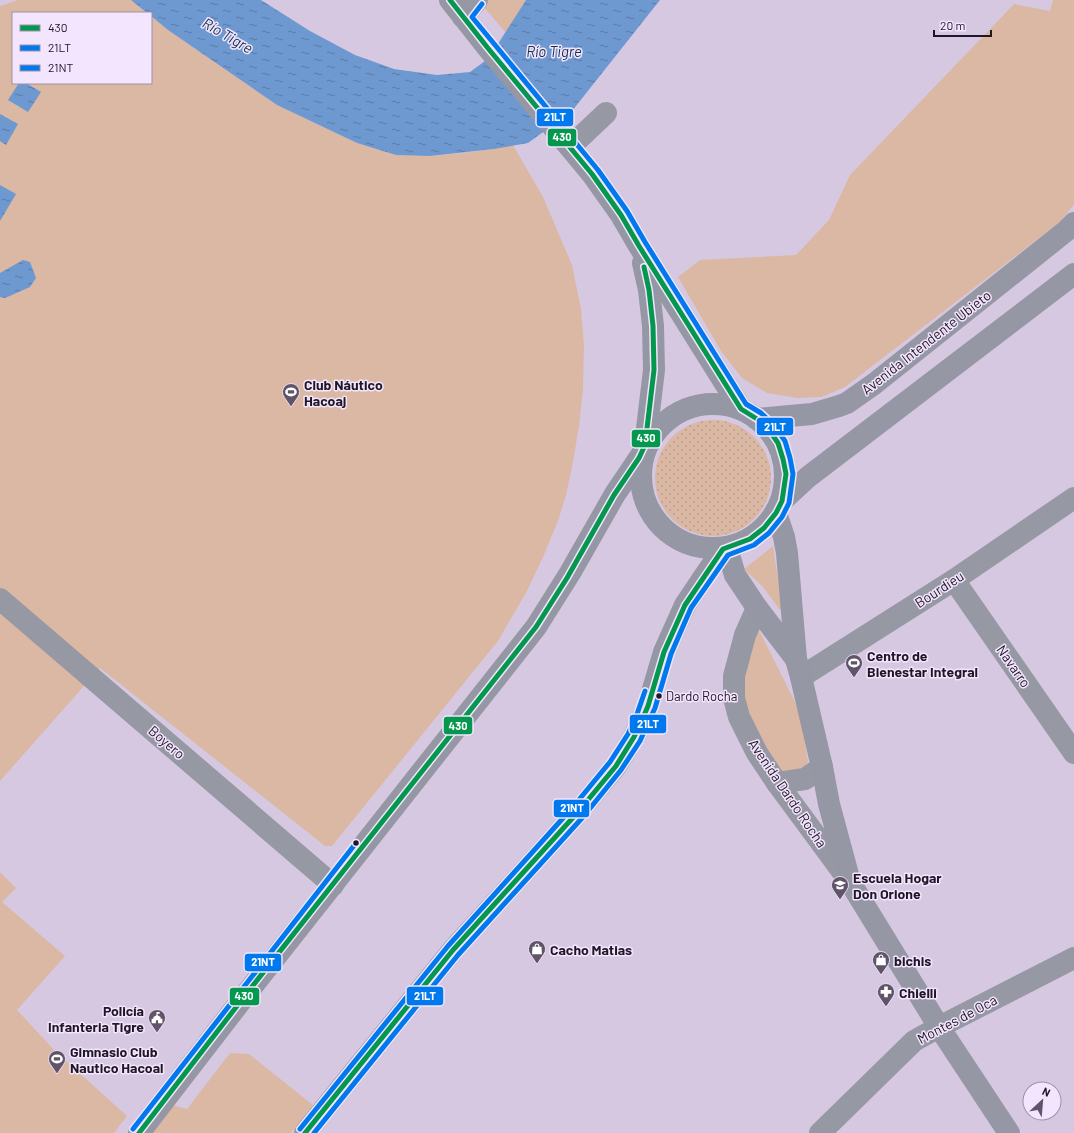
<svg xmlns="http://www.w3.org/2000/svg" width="1074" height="1133" font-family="Barlow,sans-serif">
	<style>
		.grass { fill: url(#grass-dots) }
		.park { fill: #dab8a3 }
		.water { fill: url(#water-ripples) }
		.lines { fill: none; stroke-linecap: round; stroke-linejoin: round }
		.minor { stroke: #9698a4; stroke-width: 22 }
		.secondary { stroke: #9597a5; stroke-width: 22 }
		.bus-1-casing { stroke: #f2e5fd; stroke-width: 8 }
		.bus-2-casing { stroke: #f2e5fd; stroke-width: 8 }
		.bus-3-casing { stroke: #f2e5fd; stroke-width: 8 }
		.bus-1 { stroke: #03984d; stroke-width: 5 }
		.bus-2 { stroke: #0079ef; stroke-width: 5 }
		.bus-3 { stroke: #0079ef; stroke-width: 5 }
		.bus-dot { fill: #1f1626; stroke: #f2e5fd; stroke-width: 1.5 }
		.labels { text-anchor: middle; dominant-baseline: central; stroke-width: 3; stroke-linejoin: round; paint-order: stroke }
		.bus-label { font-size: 13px; fill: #1f1626; stroke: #f2e5fd; text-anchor: start }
		.street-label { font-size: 14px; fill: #1f1626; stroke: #f2e5fd }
		.poi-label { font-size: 14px; font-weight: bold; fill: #1f1626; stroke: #f2e5fd; text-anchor: start }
		.water-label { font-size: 15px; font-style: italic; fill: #15314e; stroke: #f2e5fd }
		.line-badge { stroke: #f2e5fd; stroke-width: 1.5 }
		.badge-label { font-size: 11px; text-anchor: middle; font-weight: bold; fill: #fff }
	</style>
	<defs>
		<pattern id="grass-dots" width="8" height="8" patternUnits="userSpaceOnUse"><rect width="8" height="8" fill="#dab8a3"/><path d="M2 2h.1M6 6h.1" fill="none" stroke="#bb9d8c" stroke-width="1.8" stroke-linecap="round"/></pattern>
		<pattern id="water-ripples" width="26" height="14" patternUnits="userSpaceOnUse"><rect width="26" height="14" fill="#6e98d0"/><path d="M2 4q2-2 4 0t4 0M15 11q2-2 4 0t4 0" fill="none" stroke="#5a7ba9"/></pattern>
	</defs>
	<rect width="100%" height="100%" fill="#d7c8e2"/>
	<circle class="grass" cx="713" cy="478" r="58"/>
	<g class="park">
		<path d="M 18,0 L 131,0 L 147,13 L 13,13 L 13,83 L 151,83 L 151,16 L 168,30 L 277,105 L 357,143 L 396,155 L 430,156 L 463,153 L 494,149 L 513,145 L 543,197 L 572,265 L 581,309 L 584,345 L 583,389 L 579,426 L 573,462 L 566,495 L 558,521 L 543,557 L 527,591 L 498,641 L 332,846 L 325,846 L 100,668 L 0,781 L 0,6 Z"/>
		<path d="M 488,0 L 526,0 L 506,33 L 483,6 Z"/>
		<path d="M 1053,0 L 1074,0 L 1074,204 L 1060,222 L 845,387 L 822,397 L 797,398 L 767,393 L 742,378 L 721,351 L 678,277 L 700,260 L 796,255 L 829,220 L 850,175 L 1014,4 L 1050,11 Z"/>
		<path d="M 773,546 L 783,614 L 763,587 L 744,569 Z"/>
		<path d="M 757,626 L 795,702 L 802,723 L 808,762 L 801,776 L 782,773 L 759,743 L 741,703 L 744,653 Z"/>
		<path d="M 0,872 L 16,888 L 2,902 L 65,956 L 17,1010 L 55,1051 L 127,1116 L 114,1133 L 0,1133 Z"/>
		<path d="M 230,1053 L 249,1054 L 313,1105 L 291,1133 L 151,1133 L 172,1105 L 187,1109 Z"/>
	</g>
	<g class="water">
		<path d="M 131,0 L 261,0 L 310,31 L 355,55 L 394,69 L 437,75 L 470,72 L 489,58 L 526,0 L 660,0 L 572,111 L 528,143 L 494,149 L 430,156 L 396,155 L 357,143 L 277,105 L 168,30 L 151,16 L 151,13 L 147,13 Z"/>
		<path d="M 19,83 L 26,83 L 41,92 L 28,112 L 8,100 Z"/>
		<path d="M 0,114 L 18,124 L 6,145 L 0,141 Z"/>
		<path d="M 0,185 L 16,194 L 0,221 Z"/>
		<path d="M 23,260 L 30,262 L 36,278 L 30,287 L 5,298 L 0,297 L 0,273 Z"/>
	</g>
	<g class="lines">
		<g class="minor">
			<path d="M 463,17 L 477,0"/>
			<path d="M 570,147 L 606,113"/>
			<path d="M 954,580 L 1074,753"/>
			<path d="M 0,599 L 333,885"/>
			<path d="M 757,608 L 745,635 L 734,676 L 734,698 L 739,717 L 757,753 L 777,783 L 850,882"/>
			<path d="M 801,677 L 954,580 L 1074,498"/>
			<path d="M 777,783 L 805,779 L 822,767"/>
			<path d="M 820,1133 L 914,1041 L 939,1027 L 1074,958"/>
		</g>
		<g class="secondary">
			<path d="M 450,0 L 487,47 L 592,174 L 621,215 L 639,246 L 741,409"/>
			<path d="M 643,263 L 649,290 L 653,326 L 654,370 L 645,445"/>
			<circle cx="713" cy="476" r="72"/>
			<path d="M 757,419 L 812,414 L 839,406 L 847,403 L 874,384 L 1066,231 L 1074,223"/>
			<path d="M 782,501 L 808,477 L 1074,274"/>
			<path d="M 776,513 L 784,537 L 787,553 L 796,659 L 801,677 L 822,767 L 829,804 L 850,882 L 939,1027 L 1009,1133"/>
			<path d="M 727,548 L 735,575 L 757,608 L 796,659"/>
			<path d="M 139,1133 L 247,993 L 536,627 L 570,573 L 615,494 L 642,454"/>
			<path d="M 305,1133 L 453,950 L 578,812 L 616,766 L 634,737 L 642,720 L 648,706 L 664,652 L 685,605 L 703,578 L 723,549"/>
		</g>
		<defs>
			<g id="bus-1">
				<path d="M 139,1133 L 247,993 L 536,627 L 567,578 L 614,495 L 639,458 L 645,445 L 654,370 L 653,326 L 649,290 L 644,267"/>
				<path d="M 305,1133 L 453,950 L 578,812 L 616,766 L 634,737 L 642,720 L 648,706 L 664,652 L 685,605 L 723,549 L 750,539 L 764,528 L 776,513 L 782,501 L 786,474 L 783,459 L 778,443 L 769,430 L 757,419 L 741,409 L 639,246 L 621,215 L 592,174 L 487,47 L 450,0"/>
			</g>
			<path id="bus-2" d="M 314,1133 L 458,955 L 583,817 L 621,770 L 640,741 L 648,723 L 655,708 L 671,654 L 691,608 L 728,555 L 754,545 L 769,533 L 782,517 L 789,503 L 793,474 L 790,458 L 785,441 L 774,425 L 761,413 L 746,404 L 645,242 L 627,211 L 598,170 L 472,17 L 482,4"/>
			<g id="bus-3">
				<path d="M 133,1129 L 356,843"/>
				<path d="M 300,1129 L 448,946 L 573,807 L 610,762 L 628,734 L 636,717 L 645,691"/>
			</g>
		</defs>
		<use href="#bus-1" class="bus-1-casing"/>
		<use href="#bus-2" class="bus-2-casing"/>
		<use href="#bus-3" class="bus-3-casing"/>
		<use href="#bus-1" class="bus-1"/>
		<use href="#bus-2" class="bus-2"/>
		<use href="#bus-3" class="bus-3"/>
	</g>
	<defs>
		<symbol id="stadium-pin" viewBox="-11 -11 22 30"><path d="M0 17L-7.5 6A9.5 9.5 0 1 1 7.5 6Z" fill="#5f5468" stroke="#f2e5fd"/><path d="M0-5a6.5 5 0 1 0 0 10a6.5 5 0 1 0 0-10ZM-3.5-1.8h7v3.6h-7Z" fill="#fff"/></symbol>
		<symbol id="school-pin" viewBox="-11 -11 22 30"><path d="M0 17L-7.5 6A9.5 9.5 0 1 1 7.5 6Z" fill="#5f5468" stroke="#f2e5fd"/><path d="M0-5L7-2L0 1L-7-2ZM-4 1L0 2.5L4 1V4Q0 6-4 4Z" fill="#fff"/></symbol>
		<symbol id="shop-pin" viewBox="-11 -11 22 30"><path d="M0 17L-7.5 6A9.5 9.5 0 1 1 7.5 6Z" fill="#5f5468" stroke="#f2e5fd"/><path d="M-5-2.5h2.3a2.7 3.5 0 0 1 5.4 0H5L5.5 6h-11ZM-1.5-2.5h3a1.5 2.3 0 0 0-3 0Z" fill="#fff"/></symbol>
		<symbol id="pharmacy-pin" viewBox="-11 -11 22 30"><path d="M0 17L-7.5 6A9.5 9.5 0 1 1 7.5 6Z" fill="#5f5468" stroke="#f2e5fd"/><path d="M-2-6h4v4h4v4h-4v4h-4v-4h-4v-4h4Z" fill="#fff"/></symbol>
		<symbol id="civic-pin" viewBox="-11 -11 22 30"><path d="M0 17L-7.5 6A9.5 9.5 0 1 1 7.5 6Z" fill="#5f5468" stroke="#f2e5fd"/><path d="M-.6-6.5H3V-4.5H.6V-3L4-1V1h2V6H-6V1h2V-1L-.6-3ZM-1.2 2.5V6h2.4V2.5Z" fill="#fff"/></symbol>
	</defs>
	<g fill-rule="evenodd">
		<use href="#stadium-pin" x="281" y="382" width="20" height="27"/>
		<use href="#stadium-pin" x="844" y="653" width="20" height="27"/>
		<use href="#school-pin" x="830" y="875" width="20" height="27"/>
		<use href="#shop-pin" x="527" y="939" width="20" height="27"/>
		<use href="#shop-pin" x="871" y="950" width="20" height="27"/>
		<use href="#pharmacy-pin" x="876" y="982" width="20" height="27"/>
		<use href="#civic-pin" x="147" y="1008" width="20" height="27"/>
		<use href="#stadium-pin" x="47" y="1049" width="20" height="27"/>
	</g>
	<g class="bus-dot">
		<circle cx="659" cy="696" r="3.5"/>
		<circle cx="356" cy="843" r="3.5"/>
	</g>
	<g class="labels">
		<g class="bus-label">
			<text x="666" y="696">Dardo Rocha</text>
		</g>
		<g class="street-label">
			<text transform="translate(926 342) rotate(-38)">Avenida Intendente Ubieto</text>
			<text transform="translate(939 589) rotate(-33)">Bourdieu</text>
			<text transform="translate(1014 666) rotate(55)">Navarro</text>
			<text transform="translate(167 742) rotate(41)">Boyero</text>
			<text transform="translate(788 793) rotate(56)">Avenida Dardo Rocha</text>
			<text transform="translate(957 1019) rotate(-28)">Montes de Oca</text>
		</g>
		<g class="poi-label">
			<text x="304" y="384">Club Náutico<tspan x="304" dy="16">Hacoaj</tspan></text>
			<text x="867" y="655">Centro de<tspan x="867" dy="16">Bienestar Integral</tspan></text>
			<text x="853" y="877">Escuela Hogar<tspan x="853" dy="16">Don Orione</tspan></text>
			<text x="550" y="949">Cacho Matias</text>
			<text x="894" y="960">bichis</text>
			<text x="899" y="992">Chielli</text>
			<text x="144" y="1010" text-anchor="end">Policía<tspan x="144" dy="16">Infanteria Tigre</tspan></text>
			<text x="70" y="1051">Gimnasio Club<tspan x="70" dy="16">Nautico Hacoal</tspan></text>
		</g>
		<g class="water-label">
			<text transform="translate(228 35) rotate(30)">Río Tigre</text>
			<text x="554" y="51">Río Tigre</text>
		</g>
	</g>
	<g class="line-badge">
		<rect x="536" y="108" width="38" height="19" rx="4" fill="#0079ef"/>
		<rect x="547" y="128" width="30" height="19" rx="4" fill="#03984d"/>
		<rect x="756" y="417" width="38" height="19" rx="4" fill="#0079ef"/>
		<rect x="631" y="429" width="30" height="19" rx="4" fill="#03984d"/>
		<rect x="629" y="714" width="38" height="20" rx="4" fill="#0079ef"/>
		<rect x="443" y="716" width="30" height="19" rx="4" fill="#03984d"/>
		<rect x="553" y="799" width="37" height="19" rx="4" fill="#0079ef"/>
		<rect x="244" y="953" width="38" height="19" rx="4" fill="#0079ef"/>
		<rect x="406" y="986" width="38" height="20" rx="4" fill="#0079ef"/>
		<rect x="229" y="987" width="31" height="19" rx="4" fill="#03984d"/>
	</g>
	<g class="badge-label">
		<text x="555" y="121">21LT</text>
		<text x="562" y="141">430</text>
		<text x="775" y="431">21LT</text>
		<text x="646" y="442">430</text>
		<text x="648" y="728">21LT</text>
		<text x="458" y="730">430</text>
		<text x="572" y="812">21NT</text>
		<text x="263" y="966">21NT</text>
		<text x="425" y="1000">21LT</text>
		<text x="244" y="1000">430</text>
	</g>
	<rect x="12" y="12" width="140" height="72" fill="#f2e5fd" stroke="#9e92a7"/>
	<rect x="20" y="25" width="20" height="6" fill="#03984d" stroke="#9e92a7"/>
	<text x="48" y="32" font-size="12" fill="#1f1626">430</text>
	<rect x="20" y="45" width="20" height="6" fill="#0079ef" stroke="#9e92a7"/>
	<text x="48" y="52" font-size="12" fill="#1f1626">21LT</text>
	<rect x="20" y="65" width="20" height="6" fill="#0079ef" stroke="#9e92a7"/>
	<text x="48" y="72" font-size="12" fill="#1f1626">21NT</text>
	<g transform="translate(1042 1101) rotate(26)"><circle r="19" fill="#f2e5fd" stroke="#9e92a7"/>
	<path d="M0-3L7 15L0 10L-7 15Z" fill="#5f5468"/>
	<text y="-6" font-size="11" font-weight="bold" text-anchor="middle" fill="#1f1626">N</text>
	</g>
	<path d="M934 30v6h57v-6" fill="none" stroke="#1f1626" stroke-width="2"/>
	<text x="940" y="30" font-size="12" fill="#1f1626" stroke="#f2e5fd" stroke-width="3" paint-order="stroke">20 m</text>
</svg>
